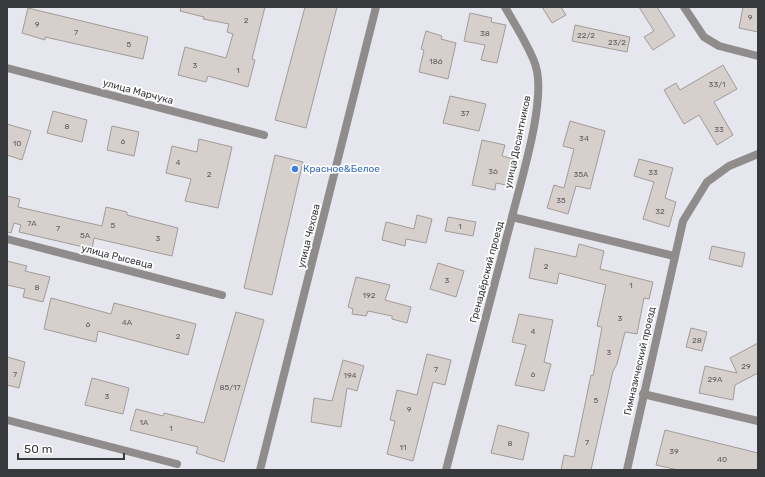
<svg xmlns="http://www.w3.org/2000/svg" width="765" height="477" font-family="Rubik,sans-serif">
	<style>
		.building { fill: #d6cfcb; stroke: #a29b97 }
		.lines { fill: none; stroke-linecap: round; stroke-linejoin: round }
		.street { stroke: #908c8c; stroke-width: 8 }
		.shop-dot { fill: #3f7fe0; stroke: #fff; stroke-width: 1.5 }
		.labels { text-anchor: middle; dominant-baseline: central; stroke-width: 3.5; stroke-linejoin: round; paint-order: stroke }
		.number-label { font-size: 8px; fill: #605e60 }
		.street-label { font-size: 10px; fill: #38393c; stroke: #fff }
		.shop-label { font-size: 10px; fill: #366cbe; stroke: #fff; text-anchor: start }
	</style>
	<rect width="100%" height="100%" fill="#e6e7ee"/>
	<g class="building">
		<path d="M 181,7 L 265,7 L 252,59 L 255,60 L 248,87 L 208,76 L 206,82 L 178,75 L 185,47 L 226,58 L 233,34 L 227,32 L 229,24 L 203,19 L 204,17 L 180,11 Z"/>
		<path d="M 305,7 L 337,7 L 306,128 L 275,120 Z"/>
		<path d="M 542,7 L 561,7 L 566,15 L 552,23 Z"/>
		<path d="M 639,7 L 657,7 L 675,36 L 653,50 L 644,37 L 654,31 Z"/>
		<path d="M 743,7 L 758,7 L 758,32 L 739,28 Z"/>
		<path d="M 28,8 L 148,37 L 143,59 L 45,37 L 45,40 L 22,33 Z"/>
		<path d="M 470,13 L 492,18 L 491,22 L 506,25 L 497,63 L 481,60 L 485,45 L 464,41 Z"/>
		<path d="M 575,25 L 630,37 L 627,52 L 572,41 Z"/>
		<path d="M 426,31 L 442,36 L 441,39 L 456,43 L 448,79 L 419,72 L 424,50 L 421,49 Z"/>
		<path d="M 723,65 L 737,89 L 714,102 L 733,135 L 717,145 L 699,115 L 684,124 L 664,90 L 676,83 L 680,90 Z"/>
		<path d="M 450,96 L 486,104 L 479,131 L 443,123 Z"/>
		<path d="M 53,111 L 87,120 L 82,142 L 47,133 Z"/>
		<path d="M 570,121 L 605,131 L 590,189 L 576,186 L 568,214 L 547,208 L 554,185 L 564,188 L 574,149 L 563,146 Z"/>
		<path d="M 7,124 L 31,131 L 22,160 L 7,155 Z"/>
		<path d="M 112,126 L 139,132 L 134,156 L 107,150 Z"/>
		<path d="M 199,139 L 232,147 L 218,208 L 185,201 L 191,179 L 166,173 L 172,146 L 197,152 Z"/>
		<path d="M 482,140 L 505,145 L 502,156 L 514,159 L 506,185 L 496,183 L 495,190 L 472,185 Z"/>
		<path d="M 275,155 L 303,162 L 272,295 L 244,288 Z"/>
		<path d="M 639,159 L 673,168 L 665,198 L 676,202 L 669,227 L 643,219 L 654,182 L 634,176 Z"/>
		<path d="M 7,196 L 20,199 L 18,207 L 102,226 L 106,207 L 127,212 L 127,215 L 178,228 L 172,256 L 94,238 L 92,249 L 19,232 L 21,225 L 14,223 L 11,233 L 7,232 Z"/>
		<path d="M 417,215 L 432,219 L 426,243 L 406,239 L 405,246 L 382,240 L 386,222 L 414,229 Z"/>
		<path d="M 448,217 L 476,222 L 473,236 L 445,231 Z"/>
		<path d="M 579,244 L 604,251 L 600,269 L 653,282 L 649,299 L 644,298 L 637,334 L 625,332 L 617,364 L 613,371 L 591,470 L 561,470 L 564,455 L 574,457 L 591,375 L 593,376 L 602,327 L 597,326 L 606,285 L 559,273 L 557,284 L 529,278 L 535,248 L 576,257 Z"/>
		<path d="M 712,246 L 745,253 L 742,267 L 709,259 Z"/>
		<path d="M 7,261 L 27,266 L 25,271 L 50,277 L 43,302 L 23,297 L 25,289 L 7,285 Z"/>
		<path d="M 438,263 L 464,271 L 456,297 L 430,289 Z"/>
		<path d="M 356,277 L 390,285 L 385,300 L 411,307 L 407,323 L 392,319 L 392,316 L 368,311 L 366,316 L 352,314 L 353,309 L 348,307 Z"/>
		<path d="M 51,298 L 111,314 L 114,303 L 196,324 L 188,355 L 98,331 L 96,342 L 44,329 Z"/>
		<path d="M 236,312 L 264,320 L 224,462 L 196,453 L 198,447 L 130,430 L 136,409 L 163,416 L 164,413 L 204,423 Z"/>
		<path d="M 519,314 L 553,320 L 544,362 L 551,364 L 544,391 L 515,385 L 526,345 L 512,342 Z"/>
		<path d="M 691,328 L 707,332 L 702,351 L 686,347 Z"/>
		<path d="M 758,343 L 758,373 L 735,385 L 733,400 L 699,393 L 705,366 L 737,373 L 730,358 Z"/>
		<path d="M 427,354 L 451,360 L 445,385 L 433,382 L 413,461 L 387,454 L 395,421 L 390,420 L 397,390 L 417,395 Z"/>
		<path d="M 7,357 L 25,362 L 19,388 L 7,385 Z"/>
		<path d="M 343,360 L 364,366 L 357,391 L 347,388 L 341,427 L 311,422 L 314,398 L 332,401 Z"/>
		<path d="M 92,378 L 129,388 L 123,414 L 85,405 Z"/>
		<path d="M 498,425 L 529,433 L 523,460 L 491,453 Z"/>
		<path d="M 665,430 L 758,453 L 758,470 L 678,470 L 656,465 Z"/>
	</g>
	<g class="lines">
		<g class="street">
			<path d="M 505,7 C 514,23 532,51 536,67 C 546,102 521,180 512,217"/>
			<path d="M 684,7 L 704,37 L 719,46 L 758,56"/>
			<path d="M 7,68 L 264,135"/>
			<path d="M 7,239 L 222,295"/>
			<path d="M 643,394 L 758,421"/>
			<path d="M 7,420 L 177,464"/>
			<path d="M 260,470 L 376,7"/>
			<path d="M 446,470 L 512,217 L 674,256"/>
			<path d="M 627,470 L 683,221 L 707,182 L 729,166 L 758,154"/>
		</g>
	</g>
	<circle class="shop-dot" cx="295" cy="169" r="4"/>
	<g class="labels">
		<g class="number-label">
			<text x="750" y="17">9</text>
			<text x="246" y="20">2</text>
			<text x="37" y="24">9</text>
			<text x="76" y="32">7</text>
			<text x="485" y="33">38</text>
			<text x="586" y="35">22/2</text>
			<text x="617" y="42">23/2</text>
			<text x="129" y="44">5</text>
			<text x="436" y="61">186</text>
			<text x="195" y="65">3</text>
			<text x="238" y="70">1</text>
			<text x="717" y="84">33/1</text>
			<text x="465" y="113">37</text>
			<text x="67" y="126">8</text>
			<text x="719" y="129">33</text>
			<text x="584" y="138">34</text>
			<text x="123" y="141">6</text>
			<text x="17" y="143">10</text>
			<text x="178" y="162">4</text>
			<text x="493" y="171">36</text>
			<text x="653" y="172">33</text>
			<text x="209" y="174">2</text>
			<text x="581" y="174">35А</text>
			<text x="561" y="200">35</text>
			<text x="660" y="211">32</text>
			<text x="32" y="223">7А</text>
			<text x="113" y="225">5</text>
			<text x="460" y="226">1</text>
			<text x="58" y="228">7</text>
			<text x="85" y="235">5А</text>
			<text x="158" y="238">3</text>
			<text x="546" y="266">2</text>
			<text x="447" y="280">3</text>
			<text x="631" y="285">1</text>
			<text x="37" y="287">8</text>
			<text x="369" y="295">192</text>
			<text x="620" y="318">3</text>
			<text x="127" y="322">4А</text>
			<text x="88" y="324">6</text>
			<text x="533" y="331">4</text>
			<text x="178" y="336">2</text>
			<text x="697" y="340">28</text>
			<text x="609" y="352">3</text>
			<text x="746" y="366">29</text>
			<text x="436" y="369">7</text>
			<text x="15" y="374">7</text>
			<text x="533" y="374">6</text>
			<text x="350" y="375">194</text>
			<text x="715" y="379">29А</text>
			<text x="230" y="387">85/17</text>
			<text x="107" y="396">3</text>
			<text x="596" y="400">5</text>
			<text x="409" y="409">9</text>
			<text x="144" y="422">1А</text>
			<text x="171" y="428">1</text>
			<text x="587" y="442">7</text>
			<text x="510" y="443">8</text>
			<text x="403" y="447">11</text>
			<text x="674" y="451">39</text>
			<text x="722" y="459">40</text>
		</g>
		<g class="street-label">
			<text transform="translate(138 92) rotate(15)">улица Марчука</text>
			<text transform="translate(518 142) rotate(-78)">улица Десантников</text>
			<text transform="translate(309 236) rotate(-76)">улица Чехова</text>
			<text transform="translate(117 257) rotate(14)">улица Рысевца</text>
			<text transform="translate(487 272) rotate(-75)">Гренадёрский проезд</text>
			<text transform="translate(640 361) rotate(-77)">Гимназический проезд</text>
		</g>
		<g class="shop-label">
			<text x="303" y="169">Красное&amp;Белое</text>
		</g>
	</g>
	<rect width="765" height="477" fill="none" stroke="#38393c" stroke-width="16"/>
	<path d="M18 453v6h106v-6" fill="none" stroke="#38393c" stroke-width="2"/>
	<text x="24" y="453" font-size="12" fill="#38393c" stroke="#ffffff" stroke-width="3" paint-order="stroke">50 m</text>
</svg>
